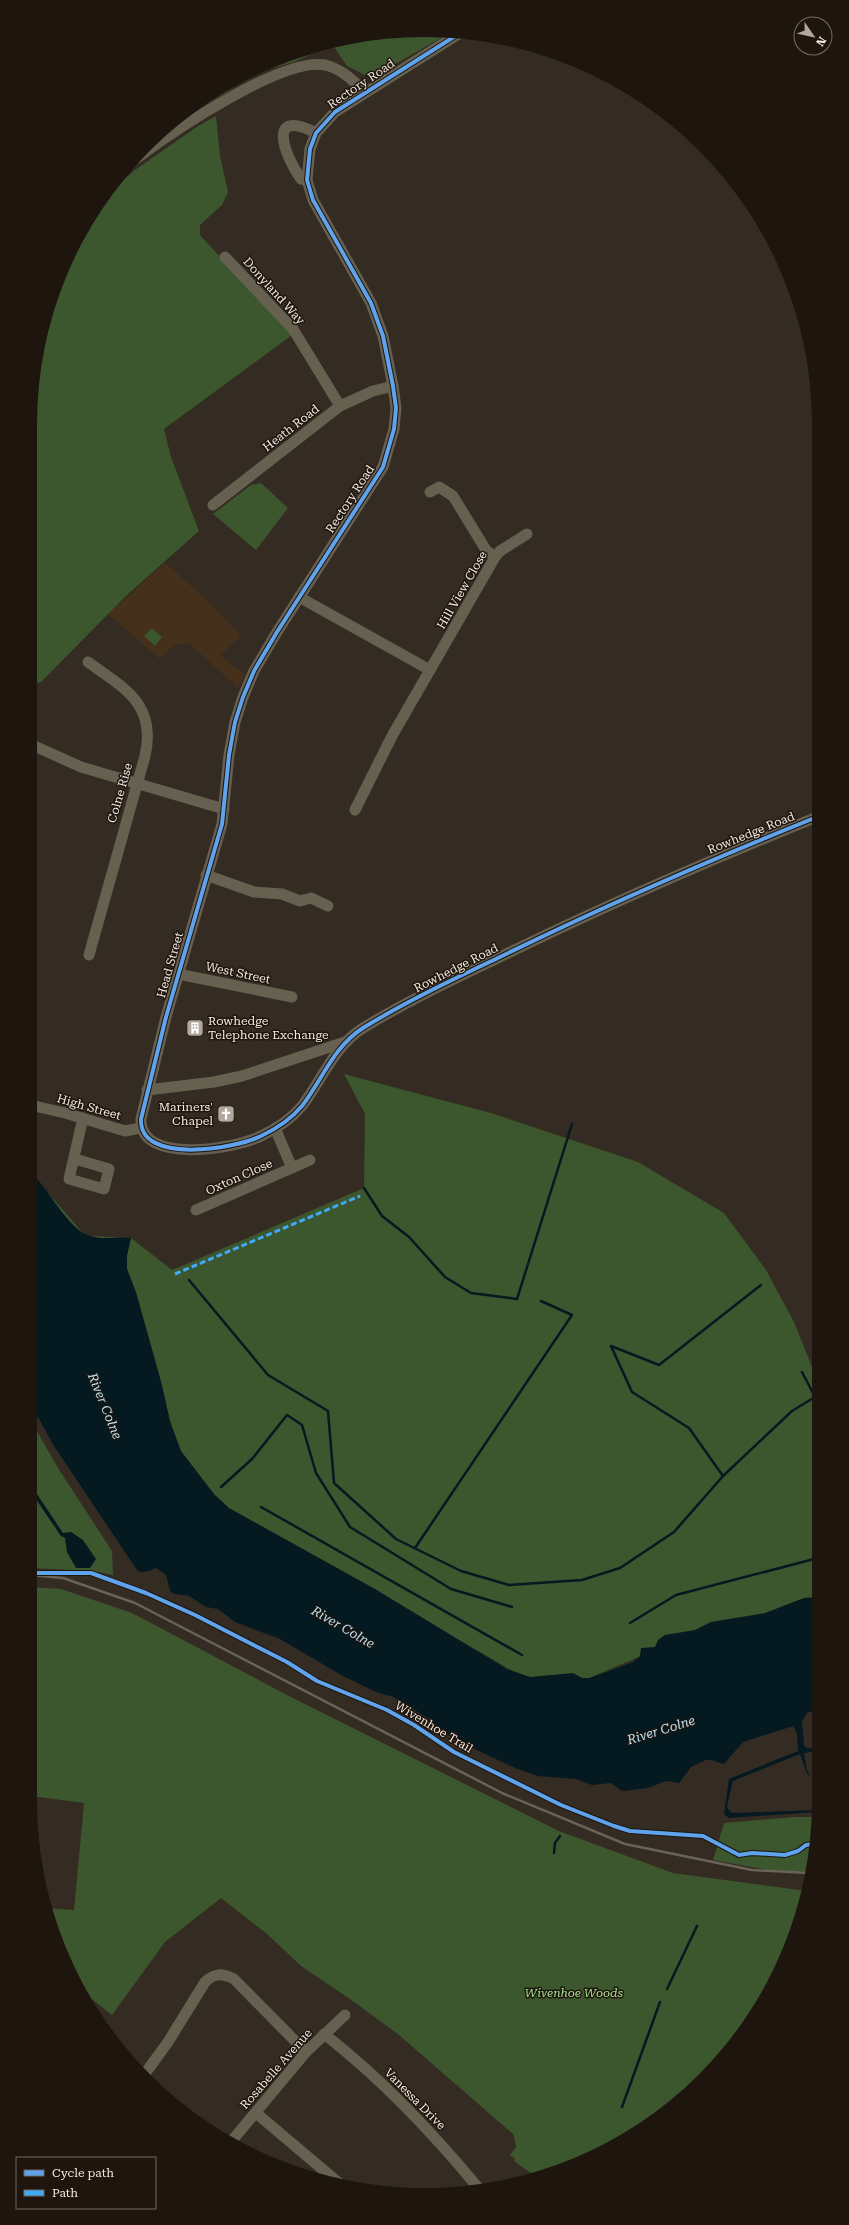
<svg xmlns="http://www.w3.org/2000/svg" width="849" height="2225" font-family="'Roboto Serif',serif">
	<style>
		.built { fill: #45301b }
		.green { fill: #3c562d; fill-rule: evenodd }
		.water { fill: #051921 }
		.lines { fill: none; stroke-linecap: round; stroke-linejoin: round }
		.stream { stroke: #051921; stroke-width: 2.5 }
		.minor { stroke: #666050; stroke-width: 11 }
		.rail { stroke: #6a6358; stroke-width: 2.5 }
		.quiet { stroke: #3fa9f5; stroke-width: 3; stroke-dasharray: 6 3; stroke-linecap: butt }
		.cycleway-casing { stroke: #1d150e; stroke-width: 6 }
		.cycleway { stroke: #60a3ed; stroke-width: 4 }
		.labels { text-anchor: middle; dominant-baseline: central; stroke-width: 3; stroke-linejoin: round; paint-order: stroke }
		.street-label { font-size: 12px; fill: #f5eadf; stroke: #1d150e }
		.poi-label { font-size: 12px; fill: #f5eadf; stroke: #1d150e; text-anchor: start }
		.park-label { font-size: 12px; font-style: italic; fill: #a7e38f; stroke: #1d150e }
		.water-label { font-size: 13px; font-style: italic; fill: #b9e4f7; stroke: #1d150e }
	</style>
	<rect width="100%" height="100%" fill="#342b22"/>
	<path class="built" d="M 165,563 L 207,600 L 240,635 L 221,656 L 245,675 L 238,688 L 189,643 L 173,645 L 160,659 L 108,614 Z"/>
	<g class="green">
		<path d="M 453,31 L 371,78 L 347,66 L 332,44 L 328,44 L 373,33 Z"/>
		<path d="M 314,47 L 313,53 L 294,62 L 269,69 L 245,79 L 227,92 L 164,129 C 204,95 263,59 314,47 Z"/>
		<path d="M 216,116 L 220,156 L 228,192 L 222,205 L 200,225 L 200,235 L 292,335 L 164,429 L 171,457 L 199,531 L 127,595 L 41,682 L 30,685 L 30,425 L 44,322 L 71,250 L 104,197 L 135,170 L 198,126 Z"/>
		<path d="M 261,483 L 288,508 L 256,550 L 213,514 L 251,485 Z"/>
		<path d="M 152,628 L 162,637 L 155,646 L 144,636 Z"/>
		<path d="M 344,1074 L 491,1113 L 638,1162 L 724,1213 L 766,1270 L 794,1322 L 816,1377 L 818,1377 L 819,1597 L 808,1598 L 819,1597 L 593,1716 L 231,1549 L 30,1172 L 82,1232 L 89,1236 L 131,1238 L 172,1270 L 364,1188 L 365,1114 ZM 463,1642 L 516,1673 L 498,1664 ZM 639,1657 L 633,1662 L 593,1676 Z"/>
		<path d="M 30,1419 L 58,1468 L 112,1551 L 113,1575 L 92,1571 L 30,1568 Z"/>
		<path d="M 30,1587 L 61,1589 L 132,1613 L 287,1695 L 559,1831 L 673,1873 L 807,1891 L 805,1903 C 797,1927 790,1954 778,1976 C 731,2062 666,2125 576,2165 C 564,2170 549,2173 536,2177 L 514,2161 L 515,2159 L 510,2155 L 516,2147 L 514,2135 L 399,2035 L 350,1999 L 301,1966 L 267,1934 L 221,1898 L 165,1942 L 112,2015 L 79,1989 L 51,1928 L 46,1908 L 74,1910 L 84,1803 L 31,1796 L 33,1751 L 30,1750 Z"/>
		<path d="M 794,1817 L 817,1817 L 810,1872 L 768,1870 L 713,1860 L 724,1823 Z"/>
	</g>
	<g class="water">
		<path d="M 30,1172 C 49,1188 66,1227 88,1235 C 101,1241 118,1236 131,1238 L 127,1256 L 127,1269 L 136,1292 L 162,1385 L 170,1421 L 181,1451 L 214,1494 L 229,1508 L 375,1589 L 507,1669 L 530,1677 L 573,1673 L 582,1678 L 589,1678 L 633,1662 L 640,1656 L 641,1648 L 655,1647 L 658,1640 L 665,1635 L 695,1630 L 711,1622 L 765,1613 L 804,1598 L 819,1597 L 819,1710 L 808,1712 L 802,1721 L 804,1746 L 807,1748 L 819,1748 L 819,1751 L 804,1753 L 807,1771 L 811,1776 L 807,1774 L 800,1754 L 733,1781 L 727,1806 L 728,1809 L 732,1813 L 818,1810 L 817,1812 L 729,1818 L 724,1814 L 729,1779 L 798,1751 L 797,1733 L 793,1726 L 743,1742 L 724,1764 L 711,1760 L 706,1760 L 691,1767 L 679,1783 L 666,1781 L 648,1788 L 622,1791 L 611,1783 L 592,1785 L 576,1779 L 538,1776 L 515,1768 L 458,1741 L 435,1727 L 428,1718 L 393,1697 L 376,1692 L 341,1675 L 280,1639 L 235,1622 L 218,1609 L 206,1607 L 189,1596 L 174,1594 L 170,1591 L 166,1575 L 156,1568 C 150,1571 142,1574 137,1570 L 54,1446 L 30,1403 Z"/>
		<path d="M 30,1472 L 35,1478 L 35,1491 L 63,1533 L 71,1532 L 83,1540 L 96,1559 L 90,1568 L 76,1568 L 67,1552 L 65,1538 L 61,1536 L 33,1495 L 30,1496 Z"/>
	</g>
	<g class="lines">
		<g class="stream">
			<path d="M 364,1188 L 382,1216 L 409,1237 L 445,1277 L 471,1293 L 517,1299 L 572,1124"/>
			<path d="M 189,1280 L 268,1375 L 328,1411 L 334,1483 L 396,1539 L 461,1571 L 509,1585 L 582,1580 L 620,1568 L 674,1532 L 723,1476 L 792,1411 L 815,1397 L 802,1372"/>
			<path d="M 723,1476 L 689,1428 L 632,1392 L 611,1346 L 659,1365 L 761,1285"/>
			<path d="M 221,1487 L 252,1459 L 287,1415 L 302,1425 L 316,1473 L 350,1527 L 451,1589 L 512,1607"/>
			<path d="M 261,1507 L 522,1655"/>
			<path d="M 415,1548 L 572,1315 L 541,1301"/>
			<path d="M 630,1623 L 676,1595 L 818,1558"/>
			<path d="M 554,1853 L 555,1843 L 560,1836"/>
			<path d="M 667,1989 L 697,1926"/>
			<path d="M 622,2107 L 660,2002"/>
		</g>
		<g class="minor">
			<path d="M 460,33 L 335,112 L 316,133 L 310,149 L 307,180 L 313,200 L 371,303 L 383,336 L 393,386 L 396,408 L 394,429 L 383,467 L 277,632 L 254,671 L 243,697 L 235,722 L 229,755 L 222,824 L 166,1017 L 141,1119 C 139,1165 235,1149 261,1136 C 276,1129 291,1119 302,1106 C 322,1080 334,1046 363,1028 C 407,1001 454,979 500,957 C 604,906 710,860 817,817"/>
			<path d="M 137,158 C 172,132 282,57 325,65 C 342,69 352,80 365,92"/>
			<path d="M 307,180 L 301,179 C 284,155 266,107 316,133"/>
			<path d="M 225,257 L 293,329 L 340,406"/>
			<path d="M 430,492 L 439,487 L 453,496 L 486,550 L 495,557"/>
			<path d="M 213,505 L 340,406 L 373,391 L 393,386"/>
			<path d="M 299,597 L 430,670"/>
			<path d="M 88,662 C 124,688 157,704 145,756 L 89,955"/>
			<path d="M 30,744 L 81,767 L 224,809"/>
			<path d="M 355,810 L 392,736 L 495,557 L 500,551 L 527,534"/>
			<path d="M 206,875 L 254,892 L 282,894 L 300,901 L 311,898 L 328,906"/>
			<path d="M 178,974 L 292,997"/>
			<path d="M 147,1090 L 214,1082 L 242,1076 L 345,1042"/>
			<path d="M 30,1105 L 65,1113 L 125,1131 L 140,1128"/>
			<path d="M 275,1128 L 292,1168"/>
			<path d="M 75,1159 L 109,1169 L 104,1189 L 69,1179 L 83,1118"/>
			<path d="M 196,1210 L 310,1160"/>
			<path d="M 324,2034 C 382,2079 433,2133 480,2190"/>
			<path d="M 144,2075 L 168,2042 L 205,1982 C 215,1973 222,1973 234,1979 L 306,2052"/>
			<path d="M 256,2113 L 340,2184"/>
			<path d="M 230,2143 L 306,2052 L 345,2015"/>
		</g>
		<path class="rail" d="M 30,1575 L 63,1578 L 135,1603 L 502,1793 L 625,1844 L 752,1870 L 809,1873"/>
		<path class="quiet" d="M 175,1274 L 360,1196"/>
		<defs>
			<g id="cycleway">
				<path d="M 460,33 L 335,112 L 316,133 L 310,149 L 307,180 L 313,200 L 371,303 L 383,336 L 393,386 L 396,408 L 394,429 L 383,467 L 277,632 L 254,671 L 243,697 L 235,722 L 229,755 L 222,824 L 166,1017 L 141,1119 C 139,1165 235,1149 261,1136 C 276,1129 291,1119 302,1106 C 322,1080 334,1046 363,1028 C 407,1001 454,979 500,957 C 604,906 710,860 817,817"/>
				<path d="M 30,1573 L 91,1573 L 146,1593 L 195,1615 L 287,1662 L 317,1681 L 387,1710 L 414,1725 L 454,1752 L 561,1805 L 614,1826 L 630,1831 L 703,1836 L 739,1855 L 752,1853 L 785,1855 L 798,1851 L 806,1845 L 813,1844"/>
			</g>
		</defs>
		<use href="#cycleway" class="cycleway-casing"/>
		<use href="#cycleway" class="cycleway"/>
	</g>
	<defs>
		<symbol id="building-square" viewBox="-11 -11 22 22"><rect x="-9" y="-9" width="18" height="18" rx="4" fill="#b1a79d" stroke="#1d150e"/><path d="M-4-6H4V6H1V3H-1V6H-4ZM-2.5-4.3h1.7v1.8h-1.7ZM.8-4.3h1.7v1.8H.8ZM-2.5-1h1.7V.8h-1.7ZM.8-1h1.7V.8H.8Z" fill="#fff"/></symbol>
		<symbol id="church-square" viewBox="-11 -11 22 22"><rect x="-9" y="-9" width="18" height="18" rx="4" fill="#b1a79d" stroke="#1d150e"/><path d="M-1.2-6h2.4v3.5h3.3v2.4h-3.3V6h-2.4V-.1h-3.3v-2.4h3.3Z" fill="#fff"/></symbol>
	</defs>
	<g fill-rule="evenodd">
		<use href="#building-square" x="185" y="1018" width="20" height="20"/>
		<use href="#church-square" x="216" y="1104" width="20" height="20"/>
	</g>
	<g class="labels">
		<g class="street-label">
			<text transform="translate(361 84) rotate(-34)">Rectory Road</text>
			<text transform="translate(274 291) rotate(48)">Donyland Way</text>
			<text transform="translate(291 428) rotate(-38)">Heath Road</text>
			<text transform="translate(350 499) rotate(-57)">Rectory Road</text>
			<text transform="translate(462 590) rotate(-60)">Hill View Close</text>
			<text transform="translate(120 793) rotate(-74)">Colne Rise</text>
			<text transform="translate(751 833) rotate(-22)">Rowhedge Road</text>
			<text transform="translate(170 965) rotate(-74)">Head Street</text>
			<text transform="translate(456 968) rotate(-27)">Rowhedge Road</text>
			<text transform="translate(238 973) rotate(12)">West Street</text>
			<text transform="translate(89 1107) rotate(16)">High Street</text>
			<text transform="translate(239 1177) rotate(-24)">Oxton Close</text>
			<text transform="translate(434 1727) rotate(31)">Wivenhoe Trail</text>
			<text transform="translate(276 2069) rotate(-49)">Rosabelle Avenue</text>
			<text transform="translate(415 2099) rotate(45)">Vanessa Drive</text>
		</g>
		<g class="poi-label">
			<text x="208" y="1021">Rowhedge<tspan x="208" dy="14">Telephone Exchange</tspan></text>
			<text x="213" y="1107" text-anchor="end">Mariners'<tspan x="213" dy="14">Chapel</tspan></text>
		</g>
		<g class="park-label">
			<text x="574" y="1993">Wivenhoe Woods</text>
		</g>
		<g class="water-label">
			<text transform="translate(105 1406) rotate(68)">River Colne</text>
			<text transform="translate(343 1627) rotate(30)">River Colne</text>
			<text transform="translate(661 1730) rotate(-17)">River Colne</text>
		</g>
	</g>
	<path d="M0 0H849V2225H0ZM424 37H425A387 387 0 0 1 812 424V1801A387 387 0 0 1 425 2188H424A387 387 0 0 1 37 1801V424A387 387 0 0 1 424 37Z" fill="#1d150e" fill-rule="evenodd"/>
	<rect x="16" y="2157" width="140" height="52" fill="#1d150e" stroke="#736a62"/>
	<rect x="24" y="2170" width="20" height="6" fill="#60a3ed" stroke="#736a62"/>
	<text x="52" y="2177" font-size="12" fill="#f5eadf">Cycle path</text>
	<rect x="24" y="2190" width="20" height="6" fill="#3fa9f5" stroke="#736a62"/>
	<text x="52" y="2197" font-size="12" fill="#f5eadf">Path</text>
	<g transform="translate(813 36) rotate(124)"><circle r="19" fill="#1d150e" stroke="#736a62"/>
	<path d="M0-3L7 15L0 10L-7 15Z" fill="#b1a79d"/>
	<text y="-6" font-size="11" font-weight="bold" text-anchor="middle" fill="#f5eadf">N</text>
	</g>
</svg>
